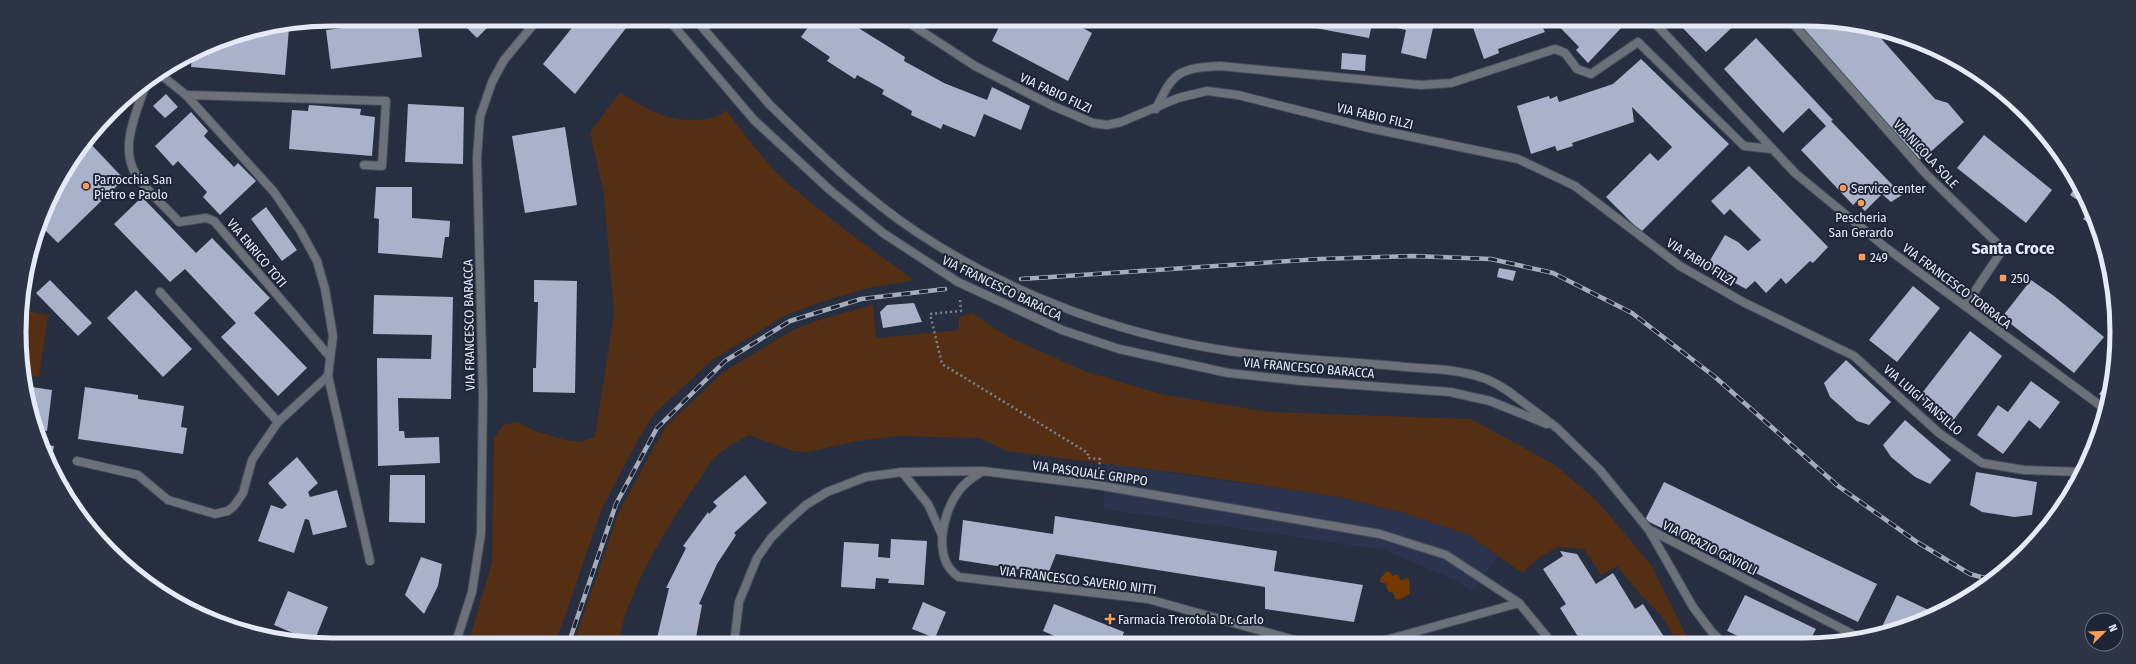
<svg xmlns="http://www.w3.org/2000/svg" width="2136" height="664" font-family="'Fira Sans Condensed',sans-serif">
	<style>
		.built { fill: #2c344d }
		.green { fill: #542f13 }
		.water { fill: #743901 }
		.building { fill: #a9b2c9 }
		.lines { fill: none; stroke-linecap: round; stroke-linejoin: round }
		.street-casing { stroke: #454c5d; stroke-width: 10 }
		.path { stroke: #7d8392; stroke-width: 2.5; stroke-dasharray: 2 3; stroke-linecap: butt }
		.street { stroke: #6c7079; stroke-width: 8 }
		.rail-casing { stroke: #a6acba; stroke-width: 4.5 }
		.rail { stroke: #1d2436; stroke-width: 3; stroke-dasharray: 9; stroke-linecap: butt }
		.street-bridge-casing { stroke: #454c5d; stroke-width: 10; stroke-linecap: butt }
		.street-bridge { stroke: #6c7079; stroke-width: 8 }
		.poi-dot { fill: #fd9c56; stroke: #1d2436; stroke-width: 1.5 }
		.labels { text-anchor: middle; dominant-baseline: central; stroke-width: 4; stroke-linejoin: round; paint-order: stroke }
		.street-label { font-size: 13px; fill: #e5eaf6; stroke: #1d2436 }
		.poi-label { font-size: 13px; fill: #e5eaf6; stroke: #1d2436; text-anchor: start }
		.district-label { font-size: 17px; font-weight: bold; fill: #e5eaf6; stroke: #1d2436 }
		.rim { fill: none; stroke: #e5eaf6; stroke-width: 5 }
	</style>
	<rect width="100%" height="100%" fill="#272e40"/>
	<path class="built" d="M 1105,463 L 1340,497 L 1408,514 L 1469,535 L 1498,556 L 1472,592 L 1455,580 L 1384,550 L 1104,509 Z"/>
	<g class="green">
		<path d="M 620,93 C 647,109 664,121 697,120 C 708,119 718,118 726,110 C 746,136 766,165 791,186 C 830,220 872,250 914,280 L 868,288 L 817,303 L 786,315 L 712,360 L 654,414 L 640,436 L 602,508 L 555,645 L 468,645 L 492,562 L 494,438 L 503,425 L 518,422 L 532,430 L 565,440 L 580,442 L 595,437 L 614,313 L 604,195 L 590,132 Z"/>
		<path d="M 873,305 L 876,338 L 959,330 L 959,317 L 972,313 L 1008,337 L 1087,372 L 1165,395 L 1269,412 L 1471,419 L 1555,465 L 1597,501 L 1651,565 L 1690,643 L 1678,643 L 1661,615 L 1640,594 L 1617,566 L 1601,575 L 1584,549 L 1558,547 L 1540,557 L 1522,573 L 1469,535 L 1408,514 L 1340,497 L 1180,473 L 1007,451 L 979,438 L 898,436 L 856,441 L 808,452 L 793,451 L 749,435 C 736,442 722,449 712,461 C 707,466 704,473 700,479 C 672,518 623,597 619,644 L 573,645 L 618,514 L 655,445 L 667,425 L 722,373 L 793,330 L 822,319 Z"/>
		<path d="M 21,310 L 48,315 L 39,377 L 23,375 L 20,353 Z"/>
	</g>
	<path class="water" d="M 1387,571 L 1391,573 L 1392,576 L 1398,574 L 1401,581 L 1406,578 L 1409,579 L 1410,594 L 1398,600 L 1395,599 L 1393,592 L 1389,592 L 1386,587 L 1387,584 L 1380,582 L 1380,579 Z"/>
	<g class="building">
		<path d="M 417,19 L 422,57 L 331,69 L 326,30 Z"/>
		<path d="M 458,19 L 496,19 L 477,38 Z"/>
		<path d="M 579,19 L 633,19 L 575,94 L 543,64 Z"/>
		<path d="M 814,19 L 844,19 L 905,57 L 904,61 L 944,83 L 987,100 L 992,87 L 1030,106 L 1021,130 L 984,114 L 975,137 L 943,124 L 941,129 L 911,115 L 912,111 L 882,94 L 884,90 L 857,75 L 855,79 L 827,61 L 830,57 L 801,37 Z"/>
		<path d="M 1003,19 L 1066,19 L 1092,33 L 1068,81 L 992,41 Z"/>
		<path d="M 1300,19 L 1373,19 L 1369,38 L 1299,25 Z"/>
		<path d="M 1386,19 L 1435,19 L 1426,59 L 1401,53 L 1406,30 L 1385,25 Z"/>
		<path d="M 1470,19 L 1617,19 L 1623,26 L 1588,63 L 1576,50 L 1579,47 L 1553,20 L 1542,26 L 1545,32 L 1498,49 L 1499,53 L 1484,59 Z"/>
		<path d="M 1674,19 L 1741,19 L 1706,52 Z"/>
		<path d="M 1794,19 L 1871,27 L 1935,99 L 1948,103 L 1964,122 L 1927,155 L 1918,160 Z"/>
		<path d="M 265,27 L 289,29 L 285,75 L 191,67 L 192,55 L 212,43 Z"/>
		<path d="M 1756,38 L 1833,120 L 1831,121 L 1902,195 L 1891,202 L 1882,194 L 1865,211 L 1856,202 L 1853,205 L 1801,150 L 1826,126 L 1809,108 L 1783,133 L 1724,69 Z"/>
		<path d="M 1342,53 L 1366,55 L 1365,71 L 1341,69 Z"/>
		<path d="M 1641,59 L 1729,144 L 1641,232 L 1606,197 L 1650,153 L 1658,161 L 1672,147 L 1632,107 L 1634,122 L 1572,143 L 1573,146 L 1557,151 L 1555,146 L 1531,154 L 1517,106 L 1549,96 L 1550,99 L 1557,96 L 1559,102 L 1613,84 Z"/>
		<path d="M 166,94 L 178,107 L 165,118 L 153,106 Z"/>
		<path d="M 408,104 L 464,107 L 463,164 L 405,162 Z"/>
		<path d="M 309,105 L 361,109 L 360,115 L 375,117 L 372,156 L 289,149 L 292,110 L 308,111 Z"/>
		<path d="M 191,112 L 208,131 L 204,136 L 234,167 L 238,163 L 256,181 L 220,215 L 203,197 L 207,192 L 178,161 L 173,166 L 155,146 Z"/>
		<path d="M 565,127 L 577,205 L 525,213 L 512,136 Z"/>
		<path d="M 1984,135 L 2052,190 L 2026,223 L 1957,168 Z"/>
		<path d="M 86,139 L 124,179 L 58,243 L 41,226 L 51,193 Z"/>
		<path d="M 1749,166 L 1828,247 L 1813,263 L 1810,261 L 1786,284 L 1781,278 L 1766,293 L 1755,281 L 1746,289 L 1706,267 L 1725,235 L 1738,242 L 1748,251 L 1761,240 L 1730,209 L 1724,215 L 1711,201 Z"/>
		<path d="M 2078,184 L 2093,212 L 2099,230 L 2083,219 L 2091,209 L 2070,195 Z"/>
		<path d="M 376,187 L 412,187 L 412,218 L 450,221 L 449,237 L 445,237 L 442,258 L 378,253 L 379,219 L 374,218 Z"/>
		<path d="M 142,197 L 196,253 L 212,238 L 270,298 L 254,313 L 307,368 L 278,396 L 221,337 L 236,323 L 185,269 L 170,282 L 114,224 Z"/>
		<path d="M 266,207 L 297,250 L 282,261 L 251,219 Z"/>
		<path d="M 1499,268 L 1516,271 L 1513,281 L 1497,277 Z"/>
		<path d="M 50,280 L 92,323 L 78,336 L 36,293 Z"/>
		<path d="M 534,280 L 577,281 L 575,393 L 533,392 L 533,368 L 536,368 L 538,302 L 534,302 Z"/>
		<path d="M 2031,280 L 2054,296 L 2104,337 L 2074,373 L 2002,317 Z"/>
		<path d="M 1913,286 L 1940,308 L 1897,362 L 1869,340 Z"/>
		<path d="M 136,290 L 192,349 L 163,377 L 107,318 Z"/>
		<path d="M 374,295 L 453,297 L 451,399 L 398,398 L 399,431 L 404,431 L 405,438 L 439,437 L 440,463 L 378,466 L 377,358 L 431,359 L 432,335 L 373,334 Z"/>
		<path d="M 914,303 L 922,322 L 883,328 L 880,312 L 887,305 Z"/>
		<path d="M 1970,331 L 2002,356 L 1952,422 L 1919,397 Z"/>
		<path d="M 1846,360 L 1891,402 L 1869,425 L 1857,421 L 1830,397 L 1824,383 Z"/>
		<path d="M 2113,376 L 2111,393 L 2108,402 L 2099,394 Z"/>
		<path d="M 2031,381 L 2060,402 L 2040,429 L 2029,420 L 2003,454 L 1977,435 L 1998,405 L 2008,412 Z"/>
		<path d="M 25,386 L 52,390 L 47,431 L 36,429 L 30,413 Z"/>
		<path d="M 85,387 L 138,395 L 138,399 L 184,406 L 181,427 L 187,428 L 183,454 L 78,439 Z"/>
		<path d="M 1905,420 L 1951,460 L 1930,484 L 1915,477 L 1891,457 L 1883,445 Z"/>
		<path d="M 41,444 L 54,446 L 50,468 Z"/>
		<path d="M 297,457 L 318,483 L 308,492 L 310,497 L 337,490 L 347,527 L 313,535 L 309,520 L 305,519 L 294,553 L 258,541 L 271,505 L 282,509 L 287,505 L 268,483 Z"/>
		<path d="M 1976,472 L 2037,482 L 2032,515 L 2014,517 L 1982,512 L 1970,505 Z"/>
		<path d="M 390,475 L 425,475 L 425,523 L 389,522 Z"/>
		<path d="M 745,475 L 767,503 L 734,533 L 736,535 L 717,564 L 699,604 L 702,605 L 695,643 L 700,644 L 660,644 L 661,639 L 657,638 L 669,588 L 666,588 L 686,548 L 683,546 L 708,512 L 709,514 L 717,506 L 713,502 Z"/>
		<path d="M 2068,480 L 2078,481 L 2075,488 L 2066,500 Z"/>
		<path d="M 1664,482 L 1877,584 L 1858,622 L 1645,520 Z"/>
		<path d="M 1055,516 L 1277,551 L 1274,571 L 1363,585 L 1354,622 L 1265,609 L 1265,587 L 1056,554 L 1048,574 L 959,560 L 963,520 L 1053,534 Z"/>
		<path d="M 891,539 L 927,541 L 924,585 L 888,583 L 889,579 L 876,578 L 875,589 L 841,587 L 844,542 L 879,544 L 878,557 L 890,558 Z"/>
		<path d="M 1560,551 L 1577,554 L 1596,584 L 1613,573 L 1635,609 L 1643,604 L 1668,643 L 1592,643 L 1590,640 L 1582,643 L 1560,608 L 1566,604 L 1543,569 L 1563,556 Z"/>
		<path d="M 421,557 L 442,564 L 438,586 L 424,614 L 405,595 Z"/>
		<path d="M 288,591 L 328,607 L 314,642 L 274,625 Z"/>
		<path d="M 1745,595 L 1816,629 L 1809,642 L 1751,642 L 1727,631 Z"/>
		<path d="M 1897,595 L 1937,614 L 1880,631 Z"/>
		<path d="M 923,602 L 946,612 L 935,638 L 912,629 Z"/>
		<path d="M 1054,604 L 1124,632 L 1120,644 L 1073,644 L 1043,631 Z"/>
		<path d="M 1465,636 L 1468,643 L 1442,643 Z"/>
	</g>
	<g class="lines">
		<defs>
			<g id="street">
				<path d="M 668,19 L 754,120"/>
				<path d="M 695,19 L 769,104"/>
				<path d="M 745,19 L 750,22"/>
				<path d="M 903,19 L 975,66 L 1053,106 L 1093,123 L 1107,125 L 1121,122 L 1178,98 L 1207,91 L 1238,95 L 1369,128 L 1518,159 L 1575,186 L 1680,266 L 1743,302 L 1854,356 L 1939,433 L 1982,463 L 2024,470 L 2081,472"/>
				<path d="M 1651,19 L 1795,173 L 1885,247 L 2105,409"/>
				<path d="M 1789,19 L 1926,174 L 2003,249 L 1965,306"/>
				<path d="M 161,75 L 186,95 L 274,192 L 300,230 L 317,261 L 325,289 L 333,336 L 328,376 L 370,561"/>
				<path d="M 146,84 C 137,111 118,149 137,176 C 148,193 166,207 179,222 L 206,218 L 214,221 L 330,357"/>
				<path d="M 186,95 L 386,101 L 382,166 L 364,165"/>
				<path d="M 1156,109 C 1173,72 1179,68 1220,66 L 1421,85 L 1451,83 L 1555,49 L 1565,53 L 1577,69 L 1591,74 L 1638,42 L 1744,146 L 1772,149"/>
				<path d="M 160,292 L 278,422"/>
				<path d="M 1508,391 L 1557,428 L 1600,470 L 1649,530 L 1693,607 L 1711,631 L 1723,643"/>
				<path d="M 1490,401 L 1547,424"/>
				<path d="M 77,461 L 138,475 L 168,500 L 215,514 L 228,511 L 234,506 L 243,493 L 252,460 L 278,422 L 328,376"/>
				<path d="M 902,472 L 928,504 L 942,535"/>
				<path d="M 981,472 C 973,477 964,483 958,492 C 942,514 932,560 959,577 L 1148,599 L 1305,643"/>
				<path d="M 1650,530 L 1860,638"/>
				<path d="M 1375,643 L 1519,603"/>
				<path d="M 734,644 L 739,602 L 757,558 L 771,538 L 788,521 L 806,505 L 827,492 L 866,477 L 902,472 L 982,471 L 1097,485 L 1380,534 L 1446,555 L 1519,603 L 1552,643"/>
				<path d="M 455,645 L 472,592 L 481,533 L 483,395 L 477,158 L 480,117 L 492,82 L 504,60 L 538,19"/>
			</g>
		</defs>
		<use href="#street" class="street-casing"/>
		<path class="path" d="M 960,300 L 961,311 L 930,314 L 942,364 L 1088,453 L 1088,458 L 1100,459 L 1099,470"/>
		<use href="#street" class="street"/>
		<defs>
			<g id="rail">
				<path d="M 1021,279 L 1320,259 L 1413,256 L 1491,259 L 1553,273 L 1632,313 L 1715,377 L 1838,486 L 1917,542 L 1970,574 L 1992,580"/>
				<path d="M 568,645 L 616,504 L 657,428 L 725,361 L 790,321 L 861,299 L 945,289"/>
			</g>
		</defs>
		<use href="#rail" class="rail-casing"/>
		<use href="#rail" class="rail"/>
		<defs>
			<g id="street-bridge">
				<path d="M 769,104 C 816,150 863,197 918,233 C 1018,299 1132,339 1250,354 C 1302,360 1354,362 1405,367 C 1431,369 1458,369 1483,378 C 1491,380 1500,386 1508,391"/>
				<path d="M 754,120 L 831,191 L 883,233 L 958,282 L 1062,330 L 1119,349 L 1228,373 L 1302,381 L 1450,392 L 1490,401"/>
			</g>
		</defs>
		<use href="#street-bridge" class="street-bridge-casing"/>
		<use href="#street-bridge" class="street-bridge"/>
	</g>
	<g class="poi-dot">
		<circle cx="86" cy="186" r="4"/>
		<circle cx="1843" cy="188" r="4"/>
		<circle cx="1861" cy="203" r="4"/>
		<rect x="1858" y="253" width="8" height="8" rx="2"/>
		<rect x="1999" y="274" width="8" height="8" rx="2"/>
		<path d="M1108 613h4v4h4v4h-4v4h-4v-4h-4v-4h4z"/>
	</g>
	<g class="labels">
		<g class="street-label">
			<text transform="translate(1056 93) rotate(25)">VIA FABIO FILZI</text>
			<text transform="translate(1375 116) rotate(13)">VIA FABIO FILZI</text>
			<text transform="translate(1926 154) rotate(47)">VIA NICOLA SOLE</text>
			<text transform="translate(257 253) rotate(50)">VIA ENRICO TOTI</text>
			<text transform="translate(1701 262) rotate(32)">VIA FABIO FILZI</text>
			<text transform="translate(1957 286) rotate(37)">VIA FRANCESCO TORRACA</text>
			<text transform="translate(1002 288) rotate(26)">VIA FRANCESCO BARACCA</text>
			<text transform="translate(469 325) rotate(-91)">VIA FRANCESCO BARACCA</text>
			<text transform="translate(1309 368) rotate(5)">VIA FRANCESCO BARACCA</text>
			<text transform="translate(1923 400) rotate(41)">VIA LUIGI TANSILLO</text>
			<text transform="translate(1090 473) rotate(8)">VIA PASQUALE GRIPPO</text>
			<text transform="translate(1710 548) rotate(27)">VIA ORAZIO GAVIOLI</text>
			<text transform="translate(1078 580) rotate(7)">VIA FRANCESCO SAVERIO NITTI</text>
		</g>
		<g class="poi-label">
			<text x="94" y="179">Parrocchia San<tspan x="94" dy="15">Pietro e Paolo</tspan></text>
			<text x="1851" y="188">Service center</text>
			<text x="1861" y="217" text-anchor="middle">Pescheria<tspan x="1861" dy="15">San Gerardo</tspan></text>
			<text x="1870" y="257">249</text>
			<text x="2011" y="278">250</text>
			<text x="1118" y="619">Farmacia Trerotola Dr. Carlo</text>
		</g>
		<g class="district-label">
			<text x="2013" y="248">Santa Croce</text>
		</g>
	</g>
	<path d="M0 0H2136V664H0ZM332 26H1804A306 306 0 0 1 2110 332V332A306 306 0 0 1 1804 638H332A306 306 0 0 1 26 332V332A306 306 0 0 1 332 26Z" fill="#2d3445" fill-rule="evenodd"/>
	<path class="rim" d="M332 26H1804A306 306 0 0 1 2110 332V332A306 306 0 0 1 1804 638H332A306 306 0 0 1 26 332V332A306 306 0 0 1 332 26Z"/>
	<g transform="translate(2104 632) rotate(67)"><circle r="19" fill="#1d2436" stroke="#6d7383"/>
	<path d="M0-3L7 15L0 10L-7 15Z" fill="#fd9c56"/>
	<text y="-6" font-size="11" font-weight="bold" text-anchor="middle" fill="#e5eaf6">N</text>
	</g>
</svg>
